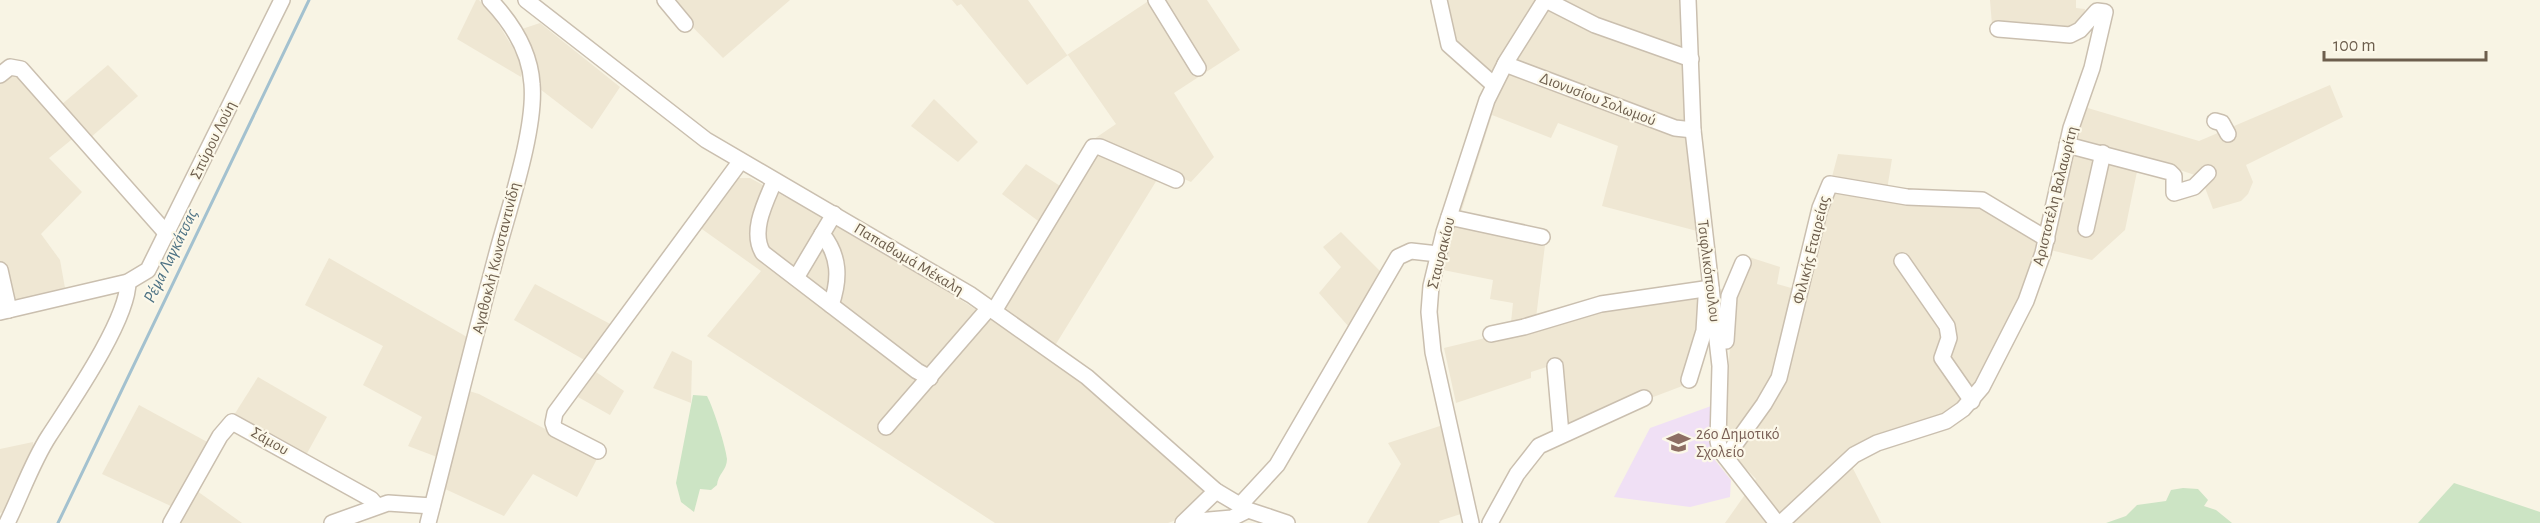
<svg xmlns="http://www.w3.org/2000/svg" width="2540" height="523" font-family="'Alegreya Sans',sans-serif">
	<style>
		.residential { fill: #efe7d3 }
		.education { fill: #f0e0f5 }
		.green { fill: #cce4c4 }
		.lines { fill: none; stroke-linecap: round; stroke-linejoin: round }
		.stream { stroke: #a3c1cf; stroke-width: 3 }
		.minor-casing { stroke: #cabfaf; stroke-width: 18 }
		.minor { stroke: #fff; stroke-width: 15 }
		.labels { text-anchor: middle; dominant-baseline: central; stroke-width: 4.5; stroke-linejoin: round; paint-order: stroke }
		.street-label { font-size: 16px; fill: #6d5e4d; stroke: #fcf8e9 }
		.education-label { font-size: 16px; fill: #785e54; stroke: #fcf8e9; text-anchor: start }
		.water-label { font-size: 18px; font-style: italic; fill: #4d7284; stroke: #fcf8e9 }
	</style>
	<rect width="100%" height="100%" fill="#f8f4e4"/>
	<g class="residential">
		<path d="M 476,0 L 479,0 L 491,12 L 518,56 L 523,71 L 521,77 L 457,39 Z"/>
		<path d="M 666,0 L 790,0 L 723,58 Z"/>
		<path d="M 952,0 L 1028,0 L 1067,55 L 1150,0 L 1207,0 L 1240,50 L 1174,93 L 1214,157 L 1191,182 L 1163,170 L 1048,357 L 1096,394 L 1204,492 L 1184,517 L 1168,523 L 995,523 L 707,336 L 761,271 L 699,227 L 738,178 L 750,178 L 829,220 L 905,264 L 992,320 L 1049,229 L 1002,194 L 1026,164 L 1071,193 L 1100,143 L 1094,139 L 1116,124 L 1068,55 L 1027,85 L 961,4 L 957,6 Z"/>
		<path d="M 1441,0 L 1679,0 L 1697,231 L 1602,206 L 1618,146 L 1558,123 L 1551,138 L 1492,115 L 1457,225 L 1545,245 L 1535,326 L 1701,288 L 1735,290 L 1749,257 L 1780,267 L 1777,284 L 1802,291 L 1838,154 L 1892,159 L 1886,196 L 1979,203 L 2050,244 L 2081,106 L 2199,141 L 2330,85 L 2343,117 L 2246,165 L 2253,182 L 2248,194 L 2241,201 L 2213,209 L 2201,177 L 2140,157 L 2125,230 L 2092,260 L 2042,248 L 2018,309 L 1976,384 L 1960,402 L 1935,421 L 1847,457 L 1881,523 L 1725,523 L 1756,479 L 1726,449 L 1723,441 L 1734,293 L 1702,291 L 1701,334 L 1685,385 L 1648,399 L 1645,393 L 1564,425 L 1559,363 L 1531,372 L 1531,378 L 1456,403 L 1444,348 L 1510,332 L 1513,303 L 1490,299 L 1493,280 L 1443,270 L 1482,128 L 1503,82 L 1449,38 Z"/>
		<path d="M 1990,0 L 2076,0 L 2076,8 L 2085,9 L 2083,25 L 2079,30 L 1992,25 Z"/>
		<path d="M 540,23 L 620,87 L 592,129 L 540,89 L 531,47 L 522,29 Z"/>
		<path d="M 108,65 L 138,96 L 90,138 L 61,105 Z"/>
		<path d="M 0,71 L 20,73 L 76,136 L 49,158 L 82,192 L 41,234 L 60,260 L 65,288 L 0,304 Z"/>
		<path d="M 934,99 L 978,142 L 958,162 L 911,126 Z"/>
		<path d="M 1341,232 L 1383,274 L 1349,327 L 1319,293 L 1341,267 L 1323,247 Z"/>
		<path d="M 329,258 L 467,337 L 437,457 L 408,446 L 422,417 L 363,385 L 383,346 L 305,305 Z"/>
		<path d="M 535,284 L 614,326 L 588,362 L 514,320 Z"/>
		<path d="M 672,351 L 692,361 L 691,403 L 653,388 Z"/>
		<path d="M 596,372 L 624,391 L 610,415 L 578,397 Z"/>
		<path d="M 258,377 L 327,417 L 305,457 L 234,415 Z"/>
		<path d="M 469,391 L 479,394 L 598,457 L 577,497 L 533,474 L 504,516 L 445,489 Z"/>
		<path d="M 139,405 L 211,444 L 175,508 L 102,474 Z"/>
		<path d="M 1443,425 L 1461,514 L 1439,521 L 1440,523 L 1367,523 L 1401,464 L 1388,443 Z"/>
		<path d="M 33,442 L 34,452 L 7,511 L 0,513 L 0,449 Z"/>
		<path d="M 197,491 L 242,523 L 178,523 Z"/>
	</g>
	<path class="education" d="M 1714,405 L 1714,459 L 1731,480 L 1730,497 L 1690,507 L 1614,497 L 1650,428 Z"/>
	<g class="green">
		<path d="M 693,395 L 707,396 C 713,407 726,447 727,459 C 727,470 718,474 717,485 L 711,490 L 700,489 L 694,512 L 681,502 L 676,483 Z"/>
		<path d="M 2454,483 L 2540,512 L 2540,523 L 2418,523 Z"/>
		<path d="M 2183,488 L 2198,489 L 2208,500 L 2204,506 L 2216,510 L 2232,523 L 2106,523 L 2126,516 L 2137,505 L 2166,501 L 2171,490 Z"/>
	</g>
	<g class="lines">
		<path class="stream" d="M 58,523 L 309,0"/>
		<defs>
			<g id="minor">
				<path d="M 526,0 L 706,140 L 971,295 L 1087,377 L 1216,491 L 1248,510 L 1287,523"/>
				<path d="M 665,0 L 685,24"/>
				<path d="M 1156,0 L 1198,68"/>
				<path d="M 1439,0 L 1449,45 L 1494,85"/>
				<path d="M 1546,0 L 1595,25 L 1691,59"/>
				<path d="M 1688,0 L 1693,130 L 1720,366 L 1718,441 L 1720,450 L 1777,523"/>
				<path d="M 1505,64 L 1675,128 L 1693,130"/>
				<path d="M 0,75 L 10,67 L 21,69 L 167,234"/>
				<path d="M 2215,121 L 2222,123 L 2228,134"/>
				<path d="M 2067,145 L 2170,172 L 2174,176 L 2174,193 L 2194,187 L 2208,173"/>
				<path d="M 774,182 C 765,203 750,232 763,253 L 917,371 L 930,378"/>
				<path d="M 1449,217 L 1542,237"/>
				<path d="M 2086,229 L 2103,153"/>
				<path d="M 822,234 C 840,256 840,279 831,305"/>
				<path d="M 1902,261 L 1947,326 L 1949,338 L 1942,358 L 1972,401"/>
				<path d="M 0,270 L 9,310"/>
				<path d="M 796,278 L 834,214"/>
				<path d="M 994,311 L 1093,147 L 1100,147 L 1176,180"/>
				<path d="M 0,312 L 128,282 L 148,270 L 282,0"/>
				<path d="M 1491,334 L 1524,327 L 1601,304 L 1711,288"/>
				<path d="M 1726,341 L 1729,296 L 1743,263"/>
				<path d="M 1555,366 L 1561,434"/>
				<path d="M 1689,380 L 1704,331 L 1706,298"/>
				<path d="M 886,427 L 989,308"/>
				<path d="M 598,451 L 555,429 L 553,423 L 555,413 L 740,162"/>
				<path d="M 1726,457 L 1764,404 L 1779,378 L 1820,208 L 1830,184 L 1907,197 L 1982,200 L 2047,239"/>
				<path d="M 1240,505 L 1277,465 L 1398,257 L 1411,251 L 1438,254"/>
				<path d="M 1186,522 L 1232,518 L 1248,510"/>
				<path d="M 7,523 C 21,495 32,462 49,436 C 71,402 128,320 128,282"/>
				<path d="M 171,523 L 220,436 L 232,422 L 371,499 L 377,506"/>
				<path d="M 332,523 L 388,503 L 432,506"/>
				<path d="M 428,523 C 451,433 473,343 497,253 C 509,208 536,129 532,84 C 530,51 512,23 490,0"/>
				<path d="M 1183,523 L 1216,491"/>
				<path d="M 1471,523 L 1433,352 L 1429,312 L 1431,286 L 1444,232 L 1487,100 L 1506,62 L 1545,0"/>
				<path d="M 1490,523 L 1517,474 L 1539,446 L 1644,398"/>
				<path d="M 1781,523 L 1854,455 L 1877,443 L 1946,421 L 1963,409 L 1982,387 L 2026,301 L 2043,253 L 2071,128 L 2092,68 L 2105,12 L 2097,11 L 2080,30 L 2070,35 L 1998,29"/>
			</g>
		</defs>
		<use href="#minor" class="minor-casing"/>
		<use href="#minor" class="minor"/>
	</g>
	<defs>
		<symbol id="school-bare" viewBox="-9 -9 18 18"><path d="M0-5L7-2L0 1L-7-2ZM-4 1L0 2.5L4 1V4Q0 6-4 4Z" fill="#8d6e63" stroke="#fcf8e9" stroke-width="2.5" paint-order="stroke"/></symbol>
	</defs>
	<g fill-rule="evenodd">
		<use href="#school-bare" x="1662" y="426" width="33" height="33"/>
	</g>
	<g class="labels">
		<g class="street-label">
			<text transform="translate(1598 99) rotate(21)">Διονυσίου Σολωμού</text>
			<text transform="translate(213 140) rotate(-64)">Σπύρου Λούη</text>
			<text transform="translate(2055 196) rotate(-76)">Αριστοτέλη Βαλαωρίτη</text>
			<text transform="translate(1811 250) rotate(-76)">Φιλικής Εταιρείας</text>
			<text transform="translate(1441 253) rotate(-76)">Σταυρακίου</text>
			<text transform="translate(496 258) rotate(-76)">Αγαθοκλή Κωνσταντινίδη</text>
			<text transform="translate(909 259) rotate(31)">Παπαθωμά Μέκαλη</text>
			<text transform="translate(1709 271) rotate(83)">Τσιφλικόπουλου</text>
			<text transform="translate(270 441) rotate(30)">Σάμου</text>
		</g>
		<g class="education-label">
			<text x="1696" y="434">26ο Δημοτικό<tspan x="1696" dy="18">Σχολείο</tspan></text>
		</g>
		<g class="water-label">
			<text transform="translate(171 256) rotate(-64)">Ρέμα Λαγκάτσας</text>
		</g>
	</g>
	<path d="M2324 51v9h162v-9" fill="none" stroke="#6d5e4d" stroke-width="3"/>
	<text x="2333" y="51" font-size="18" fill="#6d5e4d" stroke="#fcf8e9" stroke-width="4.5" paint-order="stroke">100 m</text>
</svg>
